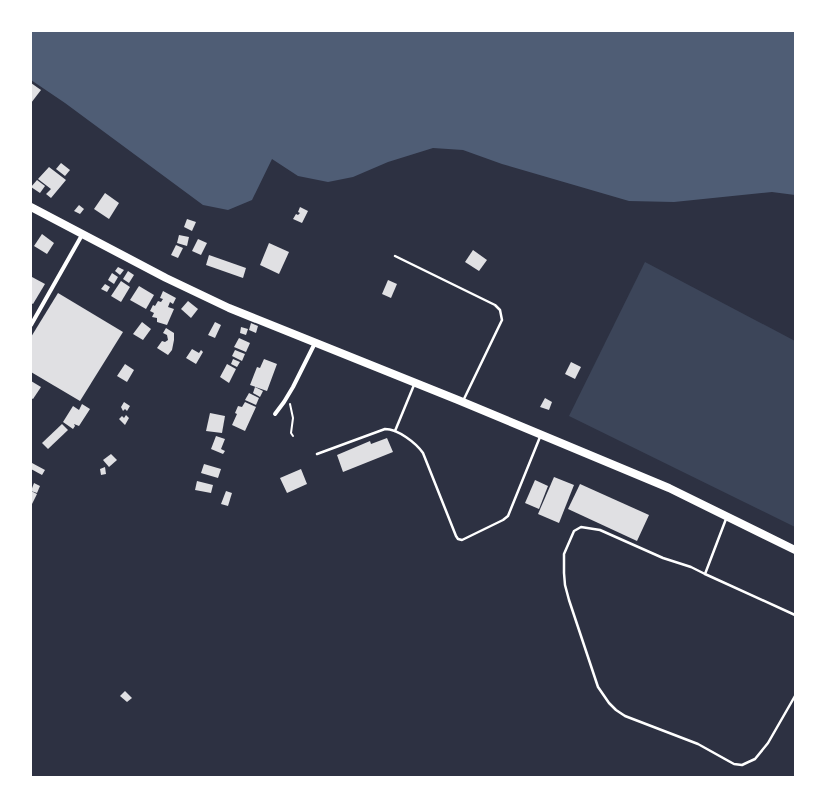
<svg xmlns="http://www.w3.org/2000/svg" width="826" height="808" font-family="'PT Sans',sans-serif">
	<style>
		.green { fill: #3c4559 }
		.water { fill: #4f5d75 }
		.building { fill: #e0e0e3 }
		.lines { fill: none; stroke-linecap: round; stroke-linejoin: round }
		.path { stroke: #fff; stroke-width: 2 }
		.service { stroke: #fff; stroke-width: 2.5 }
		.minor { stroke: #fff; stroke-width: 4 }
		.trunk { stroke: #fff; stroke-width: 8 }
	</style>
	<rect width="100%" height="100%" fill="#2d3142"/>
	<path class="green" d="M 645,262 L 795,341 L 795,527 L 569,416 Z"/>
	<path class="water" d="M 31,31 L 795,31 L 795,195 L 772,192 L 674,202 L 629,201 L 502,164 L 463,150 L 433,148 L 388,162 L 353,177 L 328,182 L 298,176 L 272,159 L 252,200 L 228,210 L 203,205 L 65,103 L 31,80 Z"/>
	<g class="building">
		<path d="M 31,83 L 41,90 L 31,103 Z"/>
		<path d="M 61,163 L 70,170 L 65,176 L 56,169 Z"/>
		<path d="M 49,167 L 66,180 L 51,198 L 46,194 L 51,189 L 38,179 Z"/>
		<path d="M 37,180 L 45,186 L 40,193 L 31,187 Z"/>
		<path d="M 105,193 L 119,203 L 109,219 L 94,209 Z"/>
		<path d="M 79,205 L 84,209 L 80,214 L 74,211 Z"/>
		<path d="M 300,207 L 308,211 L 302,223 L 293,219 L 296,214 L 298,215 L 300,213 L 298,212 Z"/>
		<path d="M 187,219 L 196,222 L 192,231 L 184,227 Z"/>
		<path d="M 42,234 L 54,243 L 47,254 L 34,246 Z"/>
		<path d="M 179,235 L 189,237 L 187,246 L 177,243 Z"/>
		<path d="M 198,239 L 207,243 L 201,255 L 192,251 Z"/>
		<path d="M 269,243 L 289,252 L 279,274 L 260,265 Z"/>
		<path d="M 176,245 L 183,248 L 178,258 L 171,255 Z"/>
		<path d="M 473,250 L 487,260 L 479,271 L 465,262 Z"/>
		<path d="M 209,255 L 246,268 L 243,278 L 206,265 Z"/>
		<path d="M 118,267 L 124,270 L 120,275 L 115,271 Z"/>
		<path d="M 128,271 L 134,275 L 129,283 L 123,279 Z"/>
		<path d="M 112,273 L 118,277 L 114,284 L 108,280 Z"/>
		<path d="M 32,277 L 45,284 L 33,304 L 31,303 Z"/>
		<path d="M 388,280 L 397,284 L 391,298 L 382,294 Z"/>
		<path d="M 121,281 L 130,287 L 121,302 L 111,296 Z"/>
		<path d="M 105,284 L 110,287 L 107,292 L 101,289 Z"/>
		<path d="M 139,286 L 154,295 L 146,309 L 130,300 Z"/>
		<path d="M 163,291 L 176,298 L 173,304 L 170,302 L 168,307 L 174,309 L 167,325 L 157,322 L 157,318 L 152,317 L 154,313 L 150,311 L 153,305 L 155,306 L 158,301 L 161,302 L 163,299 L 160,298 Z"/>
		<path d="M 58,293 L 123,332 L 80,401 L 31,372 L 31,337 Z"/>
		<path d="M 188,301 L 198,309 L 191,318 L 181,309 Z"/>
		<path d="M 142,322 L 151,329 L 143,340 L 133,334 Z"/>
		<path d="M 215,322 L 221,325 L 215,338 L 208,335 Z"/>
		<path d="M 251,323 L 258,326 L 256,333 L 249,330 Z"/>
		<path d="M 241,327 L 248,329 L 246,335 L 240,333 Z"/>
		<path d="M 166,328 L 174,333 L 174,340 L 172,350 L 168,355 L 157,348 L 162,341 L 165,342 L 168,340 L 167,335 L 163,333 Z"/>
		<path d="M 239,338 L 250,343 L 246,352 L 234,347 Z"/>
		<path d="M 192,349 L 199,353 L 201,350 L 203,352 L 196,364 L 186,358 Z"/>
		<path d="M 235,350 L 245,354 L 242,361 L 232,356 Z"/>
		<path d="M 233,359 L 240,362 L 237,367 L 231,364 Z"/>
		<path d="M 264,359 L 277,364 L 267,391 L 250,385 L 257,367 L 260,368 Z"/>
		<path d="M 571,362 L 581,367 L 575,379 L 565,374 Z"/>
		<path d="M 125,364 L 134,370 L 127,382 L 117,376 Z"/>
		<path d="M 227,364 L 236,369 L 229,383 L 220,377 Z"/>
		<path d="M 31,381 L 41,387 L 33,399 L 31,398 Z"/>
		<path d="M 255,387 L 263,391 L 260,397 L 253,393 Z"/>
		<path d="M 249,393 L 259,398 L 256,405 L 245,400 Z"/>
		<path d="M 545,398 L 552,402 L 549,410 L 540,407 Z"/>
		<path d="M 124,402 L 130,406 L 127,411 L 125,409 L 123,411 L 121,407 Z"/>
		<path d="M 245,402 L 256,407 L 245,431 L 232,425 L 237,414 L 235,413 L 238,406 L 242,407 Z"/>
		<path d="M 82,404 L 90,409 L 79,426 L 74,424 L 75,426 L 73,429 L 63,422 L 73,406 L 79,410 Z"/>
		<path d="M 210,413 L 225,416 L 222,433 L 206,431 Z"/>
		<path d="M 126,415 L 129,418 L 125,425 L 119,419 L 122,416 L 124,418 Z"/>
		<path d="M 62,424 L 68,430 L 48,449 L 42,443 Z"/>
		<path d="M 216,436 L 225,439 L 221,449 L 225,451 L 223,454 L 211,449 Z"/>
		<path d="M 387,438 L 393,452 L 343,472 L 337,455 L 370,441 L 371,444 Z"/>
		<path d="M 111,454 L 117,460 L 109,467 L 103,460 Z"/>
		<path d="M 32,463 L 45,470 L 42,475 L 31,469 Z"/>
		<path d="M 204,464 L 221,469 L 218,478 L 201,473 Z"/>
		<path d="M 105,467 L 106,474 L 101,475 L 100,469 Z"/>
		<path d="M 301,469 L 307,484 L 287,493 L 280,478 Z"/>
		<path d="M 554,477 L 574,485 L 559,523 L 538,514 Z"/>
		<path d="M 535,480 L 548,486 L 539,509 L 525,503 Z"/>
		<path d="M 197,481 L 213,485 L 211,493 L 195,490 Z"/>
		<path d="M 34,483 L 40,486 L 37,493 L 31,491 Z"/>
		<path d="M 580,484 L 649,515 L 637,541 L 568,509 Z"/>
		<path d="M 31,491 L 37,494 L 31,506 Z"/>
		<path d="M 226,491 L 232,493 L 228,506 L 221,504 Z"/>
		<path d="M 125,691 L 132,698 L 127,702 L 120,696 Z"/>
	</g>
	<g class="lines">
		<path class="path" d="M 290,404 L 293,418 L 291,433 L 293,436"/>
		<g class="service">
			<path d="M 395,256 L 495,305 L 500,310 L 502,320 L 463,401"/>
			<path d="M 395,431 L 414,385"/>
			<path d="M 317,454 L 385,429 C 398,429 416,443 423,453 L 456,536 L 458,539 L 462,540 L 503,520 L 508,516 L 540,437"/>
			<path d="M 726,519 L 705,574 L 795,615"/>
			<path d="M 705,574 L 691,567 L 663,558 L 600,530 L 581,527 L 574,531 L 564,554 L 564,573 L 565,585 L 569,600 L 598,687 L 609,703 L 616,710 L 625,716 L 698,744 L 734,764 L 742,765 L 755,759 L 768,743 L 795,696"/>
		</g>
		<g class="minor">
			<path d="M 31,325 L 82,235"/>
			<path d="M 275,414 L 284,402 L 293,387 L 315,343"/>
		</g>
		<path class="trunk" d="M 31,207 L 166,278 L 229,308 L 458,400 L 669,488 L 795,550"/>
	</g>
	<rect width="826" height="808" fill="none" stroke="#ffffff" stroke-width="64"/>
</svg>
